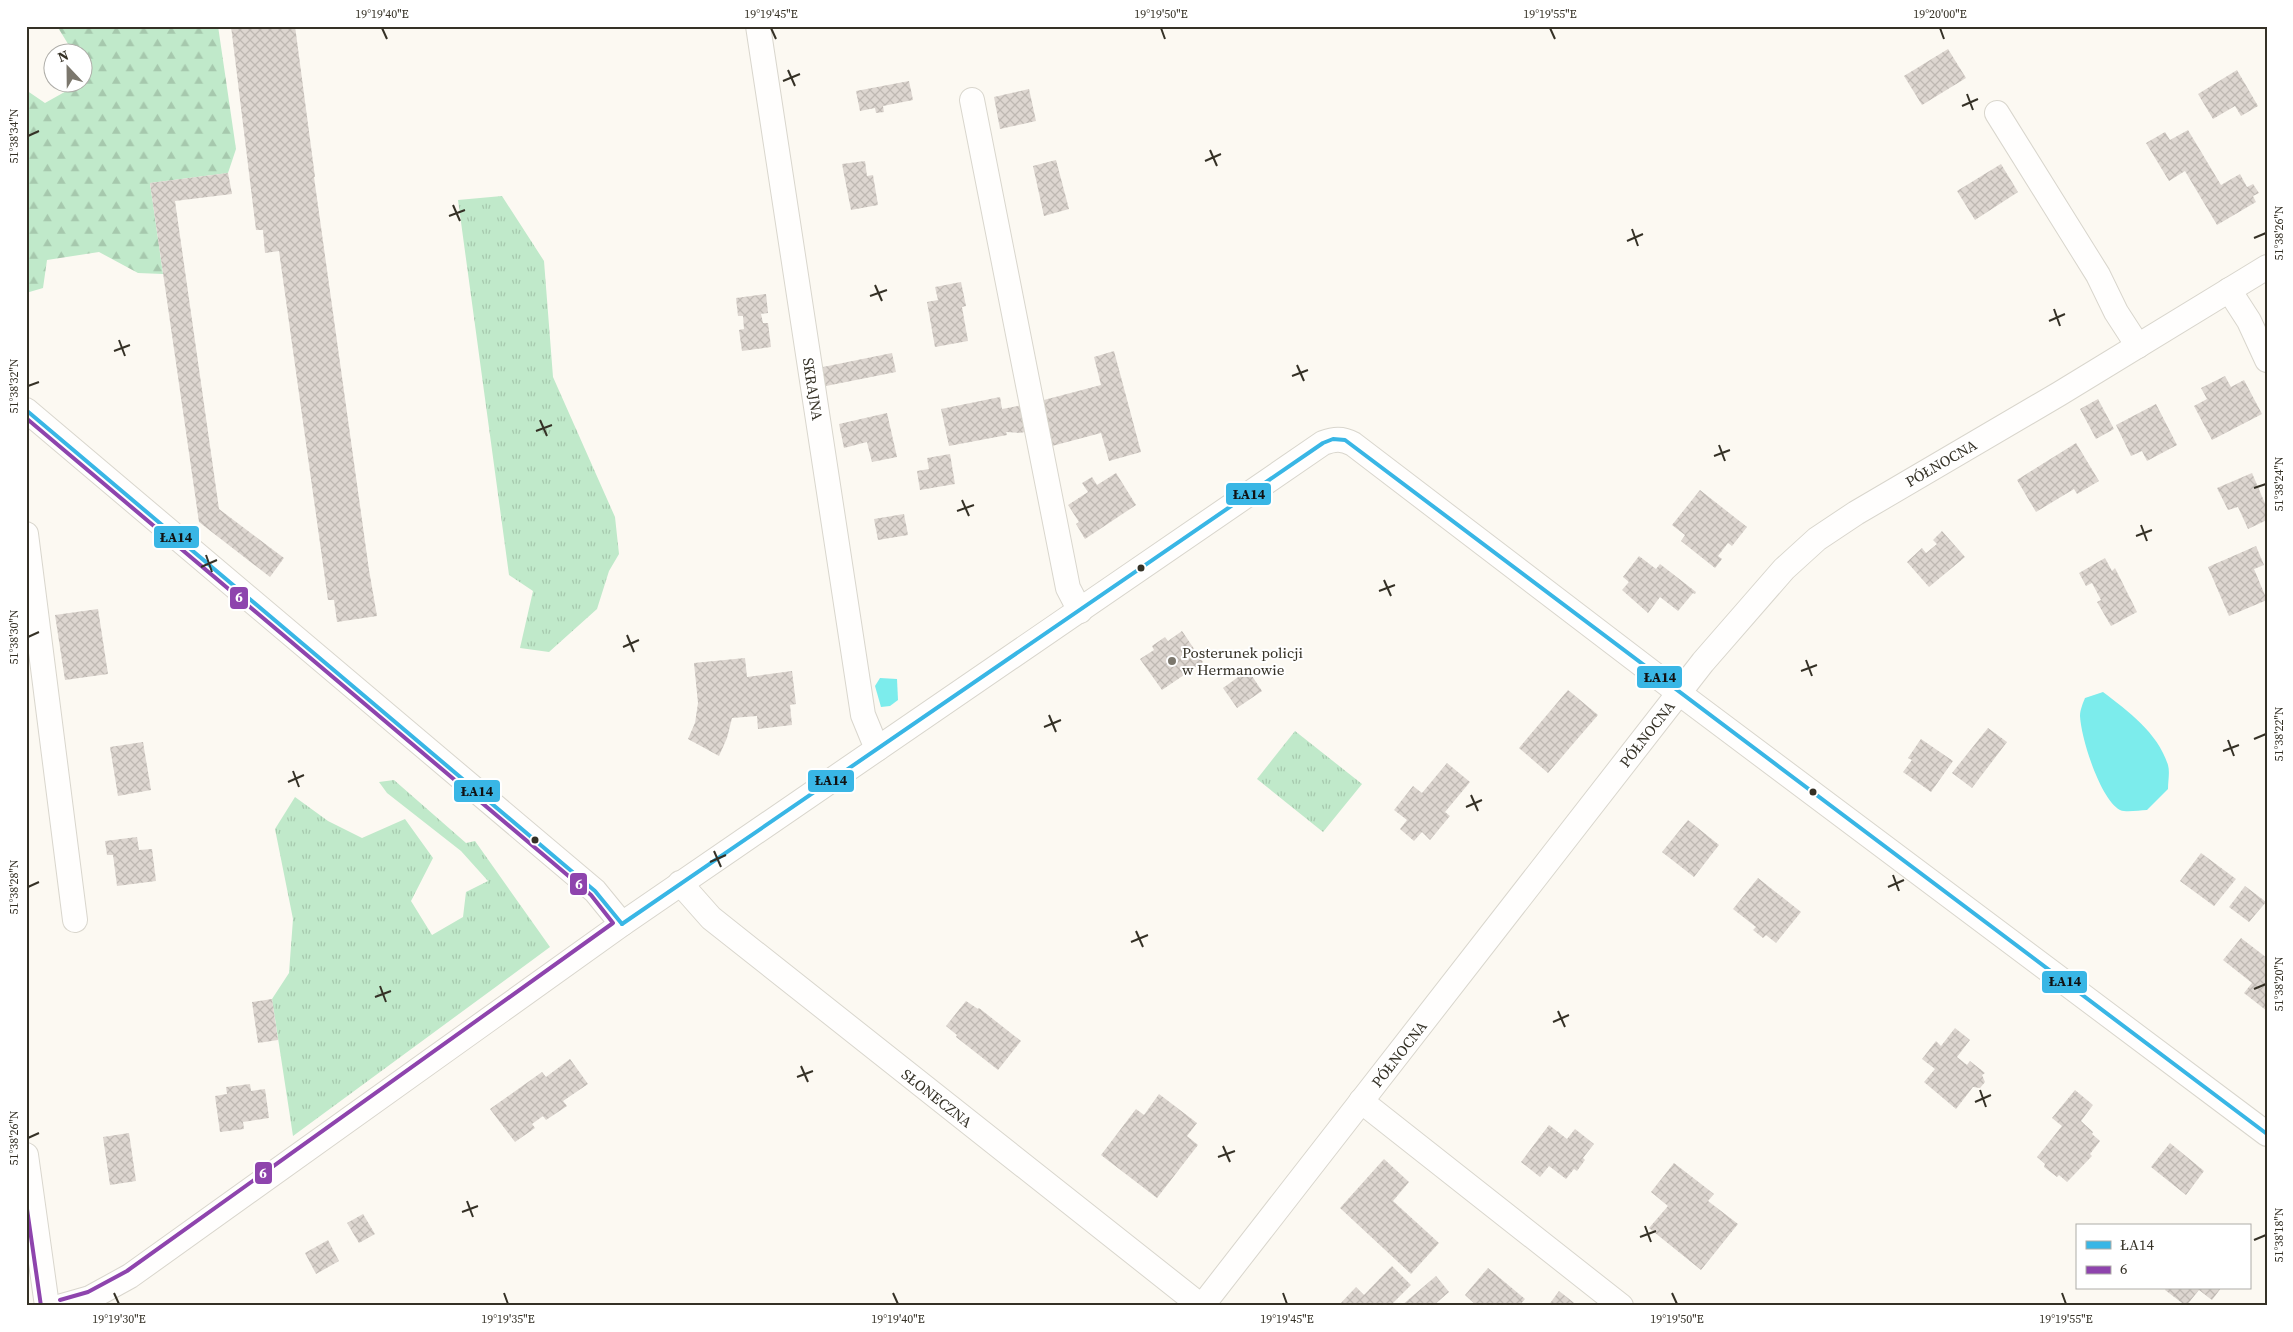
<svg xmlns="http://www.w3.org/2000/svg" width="2293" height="1332" font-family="'Source Serif 4',serif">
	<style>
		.grass { fill: url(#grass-tufts) }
		.forest { fill: url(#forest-firs) }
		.water { fill: #7cecec }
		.building { fill: url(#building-cross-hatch) }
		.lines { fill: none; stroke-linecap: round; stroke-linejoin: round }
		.minor-casing { stroke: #d9d6cd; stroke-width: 26 }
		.minor { stroke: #fffefd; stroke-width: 24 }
		.bus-1-casing { stroke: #fff; stroke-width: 8 }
		.bus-2-casing { stroke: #fff; stroke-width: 8 }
		.bus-1 { stroke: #39b6e5; stroke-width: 4 }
		.bus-2 { stroke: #8e44ad; stroke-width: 4 }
		.ticks { fill: none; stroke: #353126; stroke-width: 2 }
		.bus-dot { fill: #353126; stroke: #fff; stroke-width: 2 }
		.poi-dot { fill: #7b776d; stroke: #fff; stroke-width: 2 }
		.labels { text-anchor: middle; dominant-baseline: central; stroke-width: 4; stroke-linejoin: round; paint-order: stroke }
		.street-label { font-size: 15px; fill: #353126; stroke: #fff }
		.poi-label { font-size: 15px; fill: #353126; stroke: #fff; text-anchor: start }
		.line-badge { stroke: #fff; stroke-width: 2 }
		.badge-label { font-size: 14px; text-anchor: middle; font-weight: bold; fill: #fff }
		.pale-badge-label { font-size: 14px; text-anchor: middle; font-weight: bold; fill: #111 }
		.neatline { fill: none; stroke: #353126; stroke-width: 2 }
		.ticks-label { font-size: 12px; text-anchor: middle; fill: #353126 }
	</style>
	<defs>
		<pattern id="grass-tufts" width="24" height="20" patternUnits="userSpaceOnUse" patternTransform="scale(1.25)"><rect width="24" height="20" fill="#c0e9ca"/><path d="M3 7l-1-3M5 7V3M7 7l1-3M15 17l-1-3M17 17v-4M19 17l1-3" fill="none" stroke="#a6c8ad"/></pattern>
		<pattern id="forest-firs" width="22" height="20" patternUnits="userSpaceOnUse" patternTransform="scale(1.25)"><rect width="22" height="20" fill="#c0e9ca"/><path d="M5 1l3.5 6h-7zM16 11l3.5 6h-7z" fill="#a6c8ad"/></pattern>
		<pattern id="building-cross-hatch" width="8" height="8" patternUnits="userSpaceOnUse" patternTransform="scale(1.25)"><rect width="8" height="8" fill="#ddd6d0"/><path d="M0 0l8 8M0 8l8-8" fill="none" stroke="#beb8b2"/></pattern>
	</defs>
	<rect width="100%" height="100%" fill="#fcf9f2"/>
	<g class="grass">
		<path d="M 502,196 L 544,261 L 553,377 L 615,517 L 619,554 L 609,571 L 597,609 L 549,652 L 520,648 L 533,591 L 509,575 L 458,200 Z"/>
		<path d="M 1295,731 L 1362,784 L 1323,832 L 1257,779 Z"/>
		<path d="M 394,780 L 466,843 L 475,841 L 550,947 L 293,1136 L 272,999 L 289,973 L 293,919 L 275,829 L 295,797 L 328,821 L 362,838 L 405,819 L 433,858 L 411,901 L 432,935 L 463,917 L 466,892 L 488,881 L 461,851 L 387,793 L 379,782 Z"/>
	</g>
	<path class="forest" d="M 57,26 L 218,26 L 236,149 L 228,173 L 150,183 L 163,274 L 138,273 L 99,252 L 47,260 L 43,288 L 26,293 L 26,90 L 45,103 L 77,85 L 78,83 L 82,82 L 82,52 L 73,52 Z"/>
	<g class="water">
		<path d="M 880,678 L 897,679 L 898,700 L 890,706 L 881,707 L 875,686 Z"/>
		<path d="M 2103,692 C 2128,711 2158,733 2168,765 C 2170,772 2168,781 2168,789 L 2147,810 C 2139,810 2127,813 2120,810 C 2100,799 2081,738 2080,716 C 2080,710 2083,703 2085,698 Z"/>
	</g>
	<g class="building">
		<path d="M 231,26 L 295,26 L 315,177 L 314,177 L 369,570 L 377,616 L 337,622 L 334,600 L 328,600 L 279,251 L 265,253 L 263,230 L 256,230 Z"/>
		<path d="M 1948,49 L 1966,78 L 1922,105 L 1904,76 Z"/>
		<path d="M 2237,70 L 2258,106 L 2241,116 L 2235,106 L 2213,119 L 2198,94 Z"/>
		<path d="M 909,81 L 913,100 L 883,106 L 884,112 L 876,113 L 875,108 L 860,111 L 856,91 Z"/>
		<path d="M 1029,89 L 1036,121 L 1000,129 L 994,97 Z"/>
		<path d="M 2188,130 L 2221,185 L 2240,174 L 2247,187 L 2253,184 L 2259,193 L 2253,196 L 2256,202 L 2217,225 L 2185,171 L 2169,181 L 2146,143 L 2165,132 L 2170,140 Z"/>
		<path d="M 1056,160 L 1069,209 L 1044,216 L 1033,166 Z"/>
		<path d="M 865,161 L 867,176 L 873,175 L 878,205 L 851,210 L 842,164 Z"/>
		<path d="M 2001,164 L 2018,192 L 1975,220 L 1957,191 Z"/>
		<path d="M 228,173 L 232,194 L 175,201 L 219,509 L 284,558 L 270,577 L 199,522 L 150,183 Z"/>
		<path d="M 961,282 L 966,306 L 962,307 L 968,341 L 935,347 L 927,302 L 938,300 L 935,287 Z"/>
		<path d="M 766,294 L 768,313 L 761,314 L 763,323 L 768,323 L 771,347 L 742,351 L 739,330 L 744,329 L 743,316 L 738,316 L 736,298 Z"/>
		<path d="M 1114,351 L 1141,452 L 1109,461 L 1101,433 L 1052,446 L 1040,401 L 1101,385 L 1094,357 Z"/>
		<path d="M 892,353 L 896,372 L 821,387 L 818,368 Z"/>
		<path d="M 2225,376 L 2231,387 L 2244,380 L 2262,414 L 2212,440 L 2194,406 L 2207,399 L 2201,388 Z"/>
		<path d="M 1000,397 L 1002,409 L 1023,405 L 1029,431 L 1020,433 L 1006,432 L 1007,435 L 949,446 L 941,409 Z"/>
		<path d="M 2098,399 L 2114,429 L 2096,439 L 2080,409 Z"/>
		<path d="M 2156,404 L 2177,445 L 2147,461 L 2142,451 L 2131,456 L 2116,425 Z"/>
		<path d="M 887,413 L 897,457 L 872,462 L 867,442 L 844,448 L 839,424 Z"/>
		<path d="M 2076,443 L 2099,481 L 2077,494 L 2074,489 L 2036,512 L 2017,480 Z"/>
		<path d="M 950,454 L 955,484 L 920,490 L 917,471 L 929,469 L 927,458 Z"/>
		<path d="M 1116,473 L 1136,505 L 1085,539 L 1076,524 L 1079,522 L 1068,505 L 1088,492 L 1082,483 L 1092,477 L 1097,485 Z"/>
		<path d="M 2252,473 L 2267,508 L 2267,520 L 2248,529 L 2238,507 L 2228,510 L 2217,488 Z"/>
		<path d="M 1700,490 L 1747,527 L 1732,546 L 1728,543 L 1718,556 L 1722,559 L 1715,568 L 1681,541 L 1685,535 L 1672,525 Z"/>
		<path d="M 904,514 L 908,535 L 878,540 L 874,519 Z"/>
		<path d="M 1942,531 L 1965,557 L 1929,587 L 1907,562 L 1922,548 L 1926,553 L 1937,544 L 1933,540 Z"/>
		<path d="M 2256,546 L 2264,565 L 2254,569 L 2267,600 L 2229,616 L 2208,567 Z"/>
		<path d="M 1639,556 L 1656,569 L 1660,564 L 1696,592 L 1695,594 L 1693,593 L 1678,611 L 1660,597 L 1648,613 L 1622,590 L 1629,582 L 1623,577 Z"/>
		<path d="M 2105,558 L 2112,571 L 2115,568 L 2137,612 L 2111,626 L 2097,602 L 2101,600 L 2092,583 L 2086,586 L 2079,573 Z"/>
		<path d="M 98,609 L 108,674 L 65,680 L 55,615 Z"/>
		<path d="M 1182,631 L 1203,662 L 1162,690 L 1140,659 L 1154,650 L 1152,646 L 1165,637 L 1168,641 Z"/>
		<path d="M 745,658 L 747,677 L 792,671 L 796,704 L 790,705 L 792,725 L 758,729 L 757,716 L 732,718 L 727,738 L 719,756 L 688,739 L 695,723 L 698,703 L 694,663 Z"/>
		<path d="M 1248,670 L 1262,691 L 1237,708 L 1223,688 Z"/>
		<path d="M 1568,690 L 1598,715 L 1548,773 L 1519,748 Z"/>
		<path d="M 1988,728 L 2007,742 L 1972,788 L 1952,773 Z"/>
		<path d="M 1921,739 L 1953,761 L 1931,792 L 1903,772 L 1912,760 L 1908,758 Z"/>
		<path d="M 143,742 L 151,790 L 118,796 L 110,747 Z"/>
		<path d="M 1447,763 L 1470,782 L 1445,812 L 1450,816 L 1430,840 L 1422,832 L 1414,841 L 1400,829 L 1407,820 L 1394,810 L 1413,786 L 1422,793 Z"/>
		<path d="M 1688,820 L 1719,845 L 1694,877 L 1662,852 Z"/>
		<path d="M 137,837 L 139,850 L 152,849 L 156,881 L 117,886 L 113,855 L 107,855 L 105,841 Z"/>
		<path d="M 2201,853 L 2236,879 L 2214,906 L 2180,881 Z"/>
		<path d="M 1758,878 L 1801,912 L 1776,943 L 1766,935 L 1763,938 L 1753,930 L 1756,927 L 1733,909 Z"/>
		<path d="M 2245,886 L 2266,902 L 2249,922 L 2229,907 Z"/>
		<path d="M 2241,938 L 2267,958 L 2267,1011 L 2244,993 L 2252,983 L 2223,960 Z"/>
		<path d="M 272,999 L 278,1040 L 258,1043 L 252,1002 Z"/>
		<path d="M 966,1001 L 978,1009 L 979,1008 L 1021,1041 L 998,1070 L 956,1037 L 957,1035 L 946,1026 Z"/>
		<path d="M 1955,1028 L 1970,1040 L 1957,1057 L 1967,1065 L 1970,1061 L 1985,1073 L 1982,1075 L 1985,1082 L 1980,1088 L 1973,1087 L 1956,1109 L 1924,1082 L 1935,1069 L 1922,1059 L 1936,1041 L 1941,1046 Z"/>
		<path d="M 570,1059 L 588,1084 L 563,1101 L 567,1106 L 546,1120 L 543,1116 L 532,1124 L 535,1128 L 515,1142 L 490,1109 L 542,1072 L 546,1077 Z"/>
		<path d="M 250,1084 L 251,1091 L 265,1089 L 269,1118 L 243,1122 L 244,1129 L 220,1132 L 215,1096 L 227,1094 L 226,1087 Z"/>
		<path d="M 2075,1090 L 2093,1105 L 2081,1121 L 2093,1132 L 2092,1134 L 2100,1141 L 2090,1154 L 2092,1156 L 2067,1182 L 2059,1175 L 2057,1177 L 2044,1167 L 2045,1164 L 2037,1157 L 2062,1126 L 2052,1118 Z"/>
		<path d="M 1159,1094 L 1197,1123 L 1187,1136 L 1198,1145 L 1157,1198 L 1101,1155 L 1136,1109 L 1144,1115 Z"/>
		<path d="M 1549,1125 L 1567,1139 L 1575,1129 L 1594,1144 L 1583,1158 L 1585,1160 L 1577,1171 L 1574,1169 L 1566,1179 L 1549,1166 L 1540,1177 L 1521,1162 Z"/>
		<path d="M 129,1133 L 136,1181 L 110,1185 L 103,1137 Z"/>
		<path d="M 2170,1143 L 2204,1171 L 2186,1195 L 2151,1167 Z"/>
		<path d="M 1384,1159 L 1409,1182 L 1393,1201 L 1439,1243 L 1411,1274 L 1340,1208 Z"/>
		<path d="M 1674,1163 L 1714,1194 L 1708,1201 L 1738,1224 L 1701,1270 L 1649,1228 L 1668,1206 L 1651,1192 Z"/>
		<path d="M 363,1214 L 375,1234 L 359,1243 L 347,1223 Z"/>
		<path d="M 328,1240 L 339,1261 L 316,1274 L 305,1253 Z"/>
		<path d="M 1392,1266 L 1411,1285 L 1390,1306 L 1338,1306 L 1356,1287 L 1364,1295 Z"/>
		<path d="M 1488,1268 L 1525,1299 L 1519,1306 L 1477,1306 L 1465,1295 Z"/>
		<path d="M 1436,1276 L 1449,1292 L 1433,1306 L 1401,1306 Z"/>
		<path d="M 2166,1288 L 2221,1288 L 2212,1300 L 2199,1290 L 2186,1306 L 2165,1290 Z"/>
		<path d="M 1559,1291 L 1578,1306 L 1548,1306 Z"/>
	</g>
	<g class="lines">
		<defs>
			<g id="minor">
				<path d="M 758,26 L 863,715 L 877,749"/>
				<path d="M 972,100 L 1068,588 L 1080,611"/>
				<path d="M 1997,113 L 2098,275 L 2116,312 L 2138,346"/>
				<path d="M 2229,290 L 2249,321 L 2267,360"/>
				<path d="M 26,410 L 595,891 L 622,924"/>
				<path d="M 26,534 L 75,920"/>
				<path d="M 680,883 L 711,918 L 1201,1306"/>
				<path d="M 1361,1101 L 1621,1306"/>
				<path d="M 26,1155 L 47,1306"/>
				<path d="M 62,1306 L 90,1298 L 130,1276 L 622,924 L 1323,443 C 1334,439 1342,438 1353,444 L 1679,693 L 2267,1134"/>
				<path d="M 1202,1306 L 1703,662 L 1784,569 L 1817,539 L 1856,513 L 2059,394 L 2267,267"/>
			</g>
		</defs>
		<use href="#minor" class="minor-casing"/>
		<use href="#minor" class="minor"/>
		<defs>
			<g id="bus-1">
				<path d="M 26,410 L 595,891 L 622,924"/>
				<path d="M 622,924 L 1323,443 L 1333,439 L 1345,440 L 2267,1134"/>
			</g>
			<g id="bus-2">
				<path d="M 26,418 L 591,895 L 613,923 L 127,1271 L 88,1292 L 60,1300"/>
				<path d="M 26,1202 L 41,1306"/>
			</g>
		</defs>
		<use href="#bus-1" class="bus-1-casing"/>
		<use href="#bus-2" class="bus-2-casing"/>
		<use href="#bus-1" class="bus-1"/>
		<use href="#bus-2" class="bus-2"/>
	</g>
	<path class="ticks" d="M 382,28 L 387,39M 771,28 L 776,39M 1161,28 L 1165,39M 1550,28 L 1555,39M 1940,28 L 1944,39M 788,70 L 795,86M 783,81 L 800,74M 1967,94 L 1973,110M 1962,106 L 1978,99M 28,136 L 39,131M 1210,150 L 1217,166M 1205,161 L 1221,154M 453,205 L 460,221M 449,216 L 465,210M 1632,229 L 1638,246M 2254,238 L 2266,233M 1627,241 L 1643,234M 875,285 L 882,301M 870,296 L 887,290M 2054,309 L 2060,326M 2049,321 L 2065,314M 119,340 L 125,356M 114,351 L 130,345M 1297,365 L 1304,381M 1292,376 L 1308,370M 28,386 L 39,382M 540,420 L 547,436M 536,431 L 552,425M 1719,445 L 1725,461M 1714,456 L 1730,450M 2254,488 L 2266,484M 962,500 L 969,516M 957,511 L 974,505M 2141,525 L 2147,541M 2136,536 L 2152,530M 206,555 L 212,572M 201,567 L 217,560M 1384,580 L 1391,596M 1379,591 L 1395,585M 627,635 L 634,652M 28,637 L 39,632M 623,647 L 639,640M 1806,660 L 1812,676M 1801,671 L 1817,665M 1049,715 L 1056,732M 1044,727 L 1061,720M 2254,739 L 2266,734M 2228,740 L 2234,756M 2223,751 L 2239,745M 293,771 L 299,787M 288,782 L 304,775M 1471,795 L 1478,811M 1466,807 L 1482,800M 714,851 L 721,867M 710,862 L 726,855M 1893,875 L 1899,891M 28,887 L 39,882M 1888,887 L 1904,880M 1136,931 L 1143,947M 1131,942 L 1148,935M 380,986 L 386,1002M 2254,989 L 2266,984M 375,997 L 391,991M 1558,1011 L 1565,1027M 1553,1022 L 1569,1015M 801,1066 L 808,1082M 797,1077 L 813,1071M 1980,1090 L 1986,1107M 1975,1102 L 1991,1095M 28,1138 L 39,1133M 1223,1146 L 1230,1162M 1218,1157 L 1235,1151M 467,1201 L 473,1217M 462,1212 L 478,1206M 1645,1226 L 1651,1242M 1640,1237 L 1656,1231M 2254,1240 L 2266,1235M 114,1293 L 119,1304M 504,1293 L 508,1304M 893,1293 L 898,1304M 1283,1293 L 1287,1304M 1672,1293 L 1677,1304M 2062,1293 L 2066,1304"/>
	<g class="bus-dot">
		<circle cx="1141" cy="568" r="4.5"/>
		<circle cx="1813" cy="792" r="4.5"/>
		<circle cx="535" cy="840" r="4.5"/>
	</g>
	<circle class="poi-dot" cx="1172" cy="661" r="5"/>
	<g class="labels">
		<g class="street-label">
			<text transform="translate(813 389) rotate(81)">SKRAJNA</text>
			<text transform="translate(1941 463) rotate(-30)">PÓŁNOCNA</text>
			<text transform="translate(1647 734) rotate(-52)">PÓŁNOCNA</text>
			<text transform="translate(1399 1054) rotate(-52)">PÓŁNOCNA</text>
			<text transform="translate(937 1098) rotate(38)">SŁONECZNA</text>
		</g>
		<g class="poi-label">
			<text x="1182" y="652">Posterunek policji<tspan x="1182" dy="17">w Hermanowie</tspan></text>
		</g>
	</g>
	<g class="line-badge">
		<rect x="1225" y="482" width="47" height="24" rx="5" fill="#39b6e5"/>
		<rect x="153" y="525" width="47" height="24" rx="5" fill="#39b6e5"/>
		<rect x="229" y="586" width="20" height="24" rx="5" fill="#8e44ad"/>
		<rect x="1636" y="665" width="47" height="24" rx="5" fill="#39b6e5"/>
		<rect x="807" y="769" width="48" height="24" rx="5" fill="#39b6e5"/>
		<rect x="453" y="779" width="48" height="24" rx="5" fill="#39b6e5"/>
		<rect x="569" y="872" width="19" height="24" rx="5" fill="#8e44ad"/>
		<rect x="2041" y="970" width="47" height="24" rx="5" fill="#39b6e5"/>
		<rect x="254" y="1161" width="19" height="24" rx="5" fill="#8e44ad"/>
	</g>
	<g class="badge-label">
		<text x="239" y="602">6</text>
		<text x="579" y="889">6</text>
		<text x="263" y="1178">6</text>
	</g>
	<g class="pale-badge-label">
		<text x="1249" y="499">ŁA14</text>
		<text x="176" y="542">ŁA14</text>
		<text x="1660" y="682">ŁA14</text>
		<text x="831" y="785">ŁA14</text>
		<text x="477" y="796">ŁA14</text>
		<text x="2065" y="986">ŁA14</text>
	</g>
	<rect width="2293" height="1332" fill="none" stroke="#ffffff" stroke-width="55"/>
	<rect x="2076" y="1224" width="175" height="65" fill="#ffffff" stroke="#aeada8"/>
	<rect x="2086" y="1241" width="25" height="8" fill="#39b6e5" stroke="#aeada8"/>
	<text x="2120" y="1250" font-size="15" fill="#353126">ŁA14</text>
	<rect x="2086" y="1266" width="25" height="8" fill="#8e44ad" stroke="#aeada8"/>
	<text x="2120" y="1274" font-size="15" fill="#353126">6</text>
	<g transform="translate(68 68) rotate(338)"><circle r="24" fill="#ffffff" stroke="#aeada8"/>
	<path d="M0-4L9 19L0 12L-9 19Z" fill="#7b776d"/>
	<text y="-8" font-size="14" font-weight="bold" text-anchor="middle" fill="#353126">N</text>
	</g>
	<rect x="28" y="28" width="2238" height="1276" class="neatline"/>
	<g class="ticks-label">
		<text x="382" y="18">19°19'40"E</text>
		<text x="771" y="18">19°19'45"E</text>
		<text x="1161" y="18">19°19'50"E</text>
		<text x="1550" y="18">19°19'55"E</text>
		<text x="1940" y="18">19°20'00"E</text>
		<text transform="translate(14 136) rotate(-90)" y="4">51°38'34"N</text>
		<text transform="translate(2279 233) rotate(-90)" y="4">51°38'26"N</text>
		<text transform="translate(14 386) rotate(-90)" y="4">51°38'32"N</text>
		<text transform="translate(2279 484) rotate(-90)" y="4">51°38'24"N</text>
		<text transform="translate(14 637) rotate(-90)" y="4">51°38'30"N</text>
		<text transform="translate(2279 734) rotate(-90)" y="4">51°38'22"N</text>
		<text transform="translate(14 887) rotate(-90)" y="4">51°38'28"N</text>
		<text transform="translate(2279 984) rotate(-90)" y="4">51°38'20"N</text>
		<text transform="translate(14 1138) rotate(-90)" y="4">51°38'26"N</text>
		<text transform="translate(2279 1235) rotate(-90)" y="4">51°38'18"N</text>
		<text x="119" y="1323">19°19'30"E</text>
		<text x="508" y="1323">19°19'35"E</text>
		<text x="898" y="1323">19°19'40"E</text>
		<text x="1287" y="1323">19°19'45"E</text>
		<text x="1677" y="1323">19°19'50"E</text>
		<text x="2066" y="1323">19°19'55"E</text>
	</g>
</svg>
